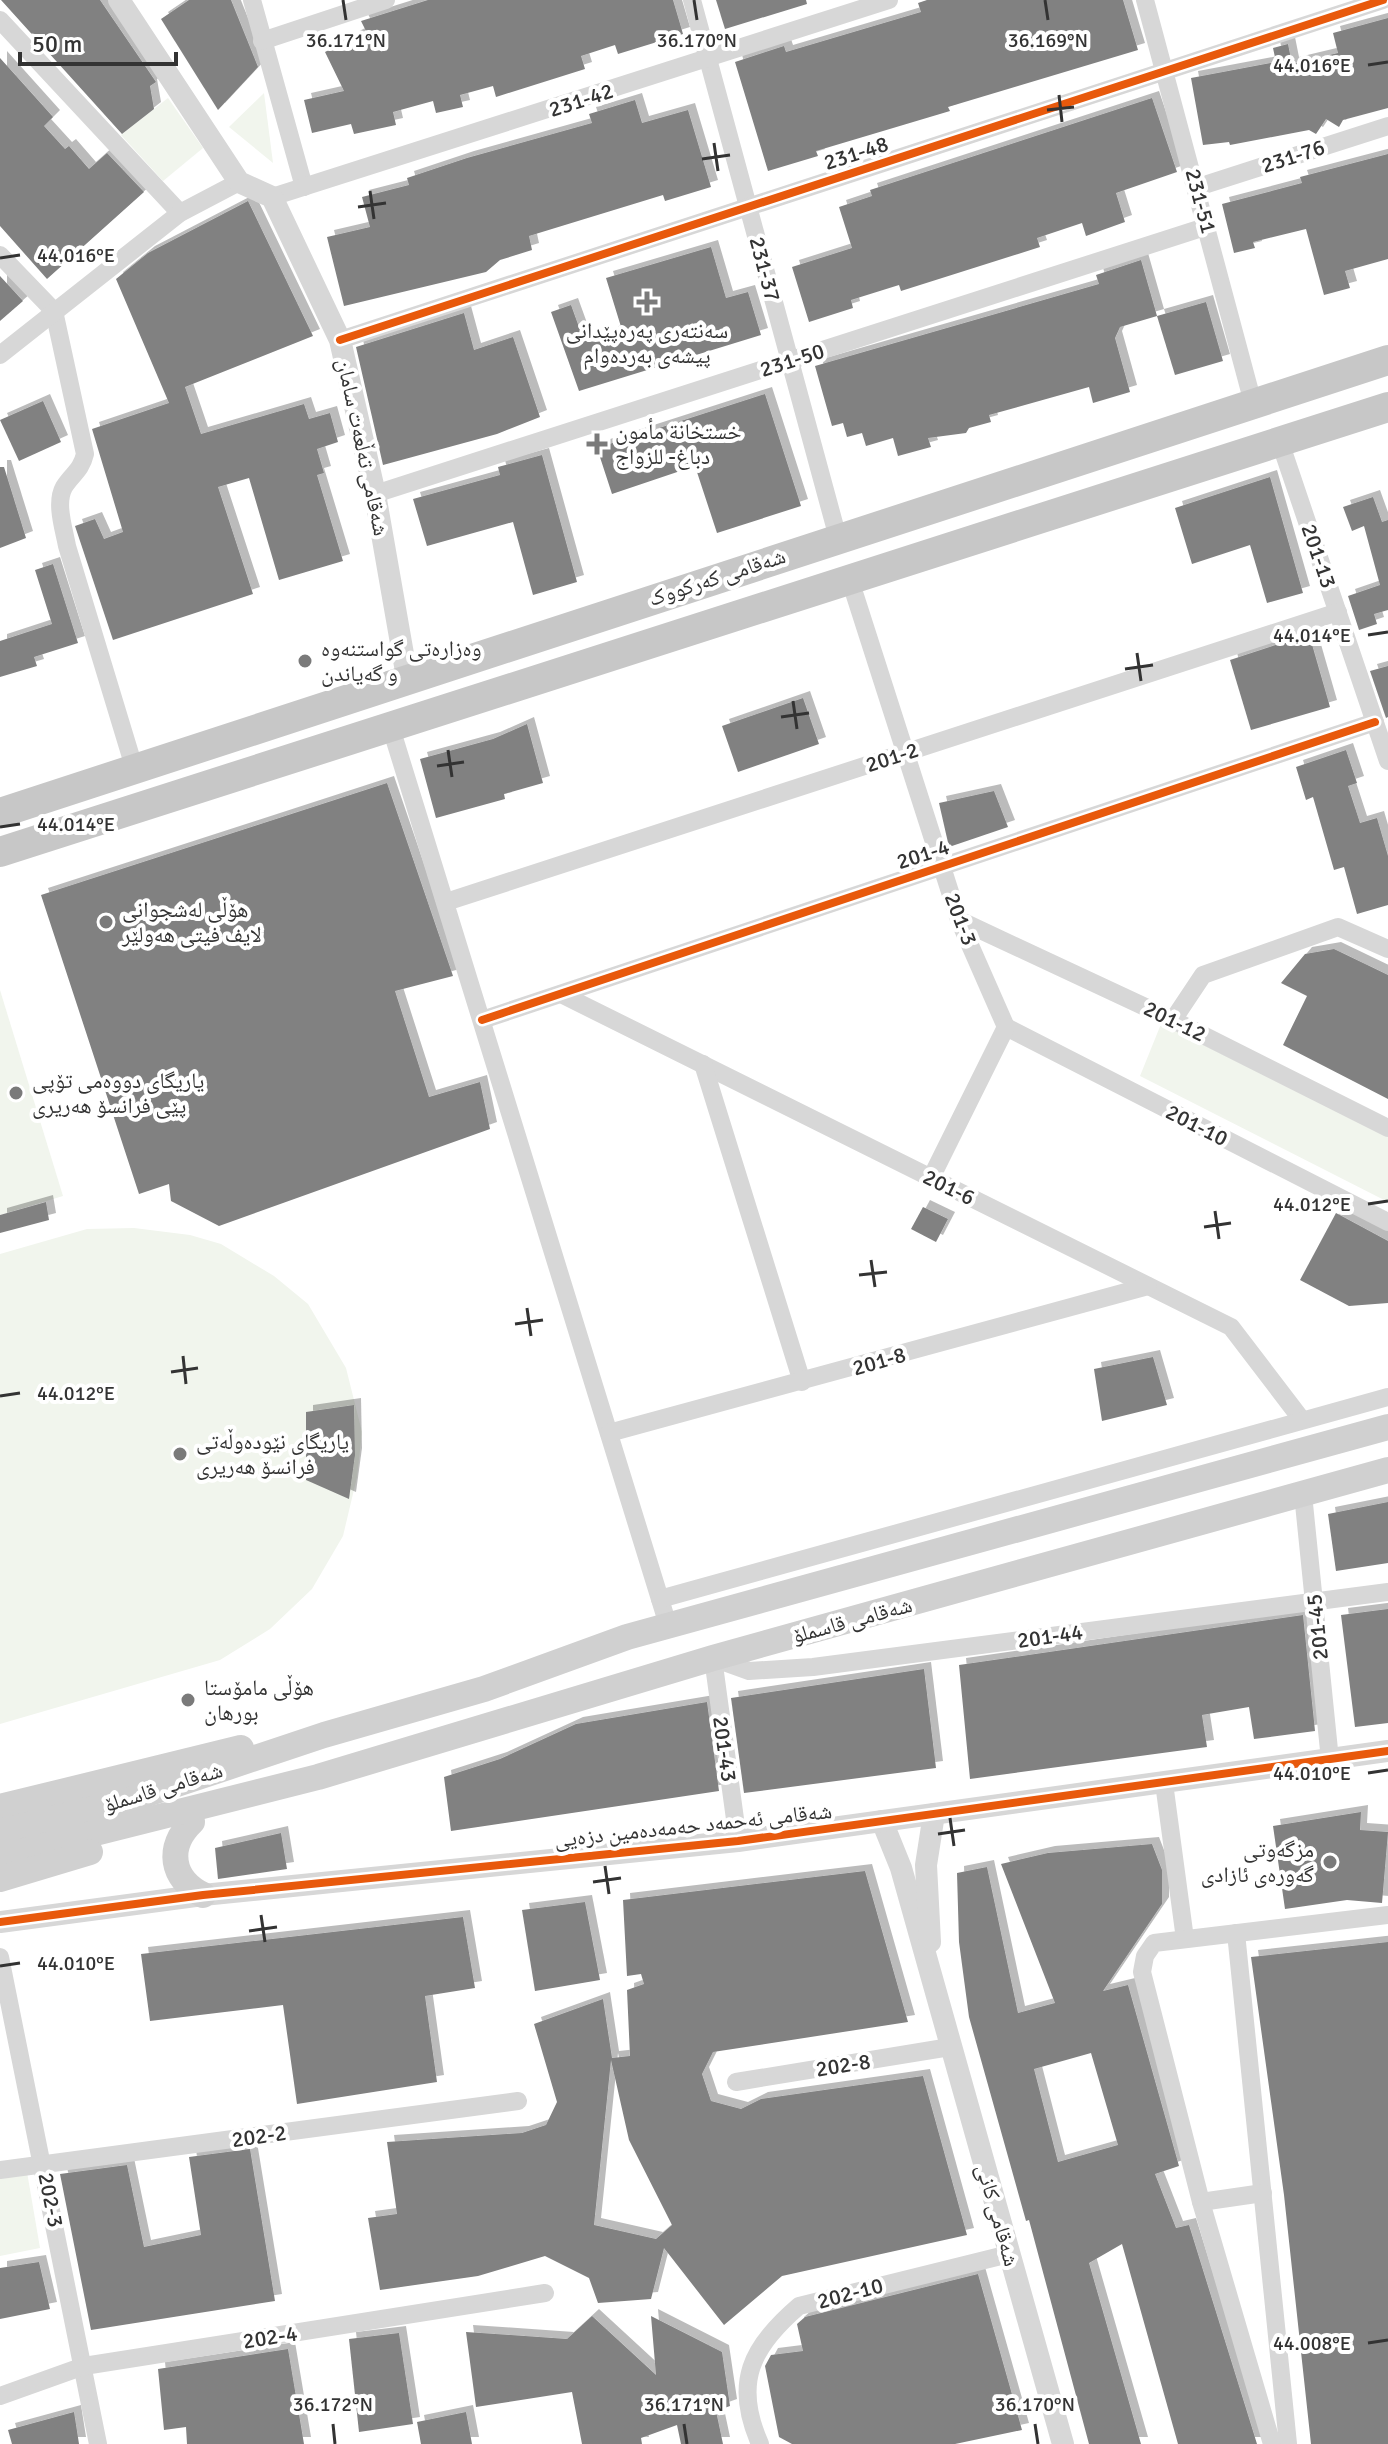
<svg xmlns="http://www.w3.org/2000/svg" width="1388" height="2444" font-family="Signika,'Noto Naskh Arabic',sans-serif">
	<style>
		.green { fill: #f1f5ed }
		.building { fill: #818181; fill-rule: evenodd; filter: url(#shadow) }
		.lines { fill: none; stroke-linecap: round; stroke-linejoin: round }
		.minor { stroke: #d7d7d7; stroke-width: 18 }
		.tertiary { stroke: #d7d7d7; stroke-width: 22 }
		.secondary { stroke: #d0d0d0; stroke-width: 26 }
		.trunk { stroke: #c7c7c7; stroke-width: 30 }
		.cycleway-casing { stroke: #fff; stroke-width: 13 }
		.cycleway { stroke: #e8590c; stroke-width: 8 }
		.ticks { fill: none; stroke: #333; stroke-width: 3 }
		.poi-dot { fill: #7a7a7a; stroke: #fff; stroke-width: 3 }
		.labels { text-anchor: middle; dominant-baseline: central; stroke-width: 8; stroke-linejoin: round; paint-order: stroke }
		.street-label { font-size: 22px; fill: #333; stroke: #fff }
		.poi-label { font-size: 22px; fill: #333; stroke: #fff; text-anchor: start }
		.ticks-label { font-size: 20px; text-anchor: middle; fill: #333; stroke: #fff; stroke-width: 8; stroke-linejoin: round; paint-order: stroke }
	</style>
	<defs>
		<filter id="shadow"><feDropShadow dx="7" dy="-7" stdDeviation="0" flood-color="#0004"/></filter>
	</defs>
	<rect width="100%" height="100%" fill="#fff"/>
	<g class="green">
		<path d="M 264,93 L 273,163 L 229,127 Z"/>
		<path d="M 168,98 L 203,148 L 163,181 L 121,135 Z"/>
		<path d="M 0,990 L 63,1196 L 0,1215 Z"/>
		<path d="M 1161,1024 L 1388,1136 L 1388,1202 L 1140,1076 Z"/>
		<path d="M 134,1228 L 190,1235 L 221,1244 L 274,1276 L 308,1304 L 346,1368 L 362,1432 L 357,1477 L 343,1536 L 312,1589 L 270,1629 L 220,1660 L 0,1724 L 0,1254 L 87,1229 Z"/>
		<path d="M 27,2172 L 40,2248 L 0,2256 L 0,2175 Z"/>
	</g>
	<g class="building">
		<path d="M 1,0 L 100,0 L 156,82 L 150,86 L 154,109 L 122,134 Z"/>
		<path d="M 189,0 L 231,0 L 258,67 L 218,110 L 161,19 Z"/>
		<path d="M 428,0 L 673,0 L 683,34 L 618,54 L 615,45 L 581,56 L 585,69 L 496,97 L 493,86 L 460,95 L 463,107 L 436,113 L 433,101 L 393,112 L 396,125 L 354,134 L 351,124 L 312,133 L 304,100 L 344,91 L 325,52 L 366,31 L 361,21 Z"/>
		<path d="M 716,0 L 806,0 L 807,4 L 725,29 Z"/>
		<path d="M 927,0 L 1123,0 L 1138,50 L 948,107 L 950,111 L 816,151 L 818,156 L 768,171 L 735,62 L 784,46 L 786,52 L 921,12 L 918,3 Z"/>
		<path d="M 1388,18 L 1388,108 L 1343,120 L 1339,127 L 1326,119 L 1316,134 L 1309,130 L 1230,145 L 1229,142 L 1203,145 L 1191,78 L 1276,62 L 1273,48 L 1288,44 L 1292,64 L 1338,53 L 1333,33 Z"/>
		<path d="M 0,58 L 53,117 L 44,126 L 65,149 L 69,146 L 89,169 L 107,153 L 144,192 L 47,279 L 0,226 Z"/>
		<path d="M 1152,98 L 1177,172 L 1116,193 L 1125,222 L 1086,236 L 1082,223 L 1037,238 L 1040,247 L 901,291 L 899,285 L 851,300 L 853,308 L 809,322 L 792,267 L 852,248 L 839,207 L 872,196 L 870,190 Z"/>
		<path d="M 635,100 L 642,123 L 688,110 L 711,187 L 665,201 L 663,195 L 529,236 L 532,250 L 500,260 L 486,272 L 344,306 L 327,237 L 370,227 L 362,197 L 409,185 L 407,178 L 467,158 L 592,123 L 589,114 Z"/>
		<path d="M 1388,154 L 1388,259 L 1345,271 L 1350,288 L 1324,295 L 1306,229 L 1253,242 L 1255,248 L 1234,253 L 1222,204 L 1302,183 L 1300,177 Z"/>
		<path d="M 248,201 L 313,336 L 185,387 L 201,434 L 304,404 L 309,419 L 330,413 L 338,442 L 317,449 L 324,473 L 317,475 L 343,561 L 279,580 L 249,478 L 218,487 L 253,594 L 113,640 L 75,526 L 95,519 L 104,539 L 123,532 L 92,429 L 169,403 L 116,279 L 148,253 Z"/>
		<path d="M 711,247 L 726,298 L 748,292 L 761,335 L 579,391 L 551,312 L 571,305 L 584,341 L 622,330 L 606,278 Z"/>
		<path d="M 1141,260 L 1157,316 L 1120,327 L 1115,338 L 1130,392 L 1093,403 L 1089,387 L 989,415 L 991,422 L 969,428 L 966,433 L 928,438 L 931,447 L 898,456 L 893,438 L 866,446 L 862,433 L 847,437 L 843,423 L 832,426 L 815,366 L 1099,284 L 1096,275 Z"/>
		<path d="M 0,276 L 23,301 L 0,321 Z"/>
		<path d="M 1206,302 L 1223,361 L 1175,375 L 1157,316 Z"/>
		<path d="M 464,313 L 474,350 L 513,337 L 540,417 L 497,434 L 383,465 L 356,347 Z"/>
		<path d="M 765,394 L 801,506 L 717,533 L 695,466 L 612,494 L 597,448 Z"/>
		<path d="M 43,401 L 61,442 L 19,461 L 0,420 Z"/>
		<path d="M 542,455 L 577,582 L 533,595 L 513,522 L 427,546 L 413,499 L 500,475 L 498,467 Z"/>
		<path d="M 0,467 L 4,467 L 26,538 L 0,548 Z"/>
		<path d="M 1270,477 L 1303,593 L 1267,603 L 1250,545 L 1192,564 L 1175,508 Z"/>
		<path d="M 1373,497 L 1382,522 L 1388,520 L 1388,610 L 1374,614 L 1377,624 L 1359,630 L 1348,596 L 1380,585 L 1364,526 L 1352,531 L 1343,507 Z"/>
		<path d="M 53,564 L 78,643 L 34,657 L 37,666 L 0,677 L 0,641 L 52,624 L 35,570 Z"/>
		<path d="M 1309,634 L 1330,707 L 1251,730 L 1230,660 Z"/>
		<path d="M 1388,666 L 1388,717 L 1386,718 L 1370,671 Z"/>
		<path d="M 803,698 L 819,744 L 738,772 L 722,726 Z"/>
		<path d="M 527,724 L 543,783 L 504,794 L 505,799 L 436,818 L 420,759 L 493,739 Z"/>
		<path d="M 1346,750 L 1357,783 L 1348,786 L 1360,823 L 1377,818 L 1388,856 L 1388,905 L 1357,914 L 1344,867 L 1334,870 L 1313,797 L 1306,800 L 1296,767 Z"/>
		<path d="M 387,783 L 453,976 L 395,991 L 429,1097 L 480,1082 L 490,1129 L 219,1226 L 171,1201 L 169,1184 L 139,1194 L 41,895 Z"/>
		<path d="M 994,791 L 1008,827 L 949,847 L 939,803 Z"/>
		<path d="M 1334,949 L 1388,975 L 1388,1099 L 1283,1045 L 1307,996 L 1281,983 L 1305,954 Z"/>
		<path d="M 46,1202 L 49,1220 L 0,1233 L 0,1215 Z"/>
		<path d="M 923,1207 L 948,1219 L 936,1242 L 911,1229 Z"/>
		<path d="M 1336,1213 L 1388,1241 L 1388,1303 L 1349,1306 L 1300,1280 Z"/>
		<path d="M 1153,1357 L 1167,1405 L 1102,1421 L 1094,1369 Z"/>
		<path d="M 354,1405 L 355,1455 L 349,1499 L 306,1480 L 306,1412 Z"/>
		<path d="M 1388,1502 L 1388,1563 L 1336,1571 L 1328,1514 Z"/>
		<path d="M 1388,1609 L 1388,1723 L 1355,1727 L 1341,1615 Z"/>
		<path d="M 1303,1615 L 1315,1731 L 1254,1739 L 1249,1707 L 1202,1715 L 1207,1747 L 970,1779 L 959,1665 Z"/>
		<path d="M 924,1669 L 936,1768 L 744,1793 L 731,1698 Z"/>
		<path d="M 707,1702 L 719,1791 L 451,1831 L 444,1777 L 500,1759 L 576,1724 Z"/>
		<path d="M 1361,1812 L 1360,1830 L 1388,1832 L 1382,1903 L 1347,1900 L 1285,1909 L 1273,1826 Z"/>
		<path d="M 281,1833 L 287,1869 L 218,1879 L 215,1848 Z"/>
		<path d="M 1152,1844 L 1162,1870 L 1162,1904 L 1103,1991 L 1128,1985 L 1179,2166 L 1155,2174 L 1176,2228 L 1189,2225 L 1257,2444 L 1178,2444 L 1122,2244 L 1089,2263 L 1141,2444 L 1089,2444 L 1029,2220 L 1026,2221 L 969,2017 L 959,1942 L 957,1873 L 987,1867 L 1018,2013 L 1055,2003 L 1001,1864 L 1048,1853 ZM 1091,2053 L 1118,2145 L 1058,2162 L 1034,2069 Z"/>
		<path d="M 865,1871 L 908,2022 L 713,2052 L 702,2074 L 711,2101 L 741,2109 L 761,2099 L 923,2076 L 967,2235 L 782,2276 L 724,2325 L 664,2248 L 651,2299 L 598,2303 L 589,2278 L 545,2256 L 478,2276 L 380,2290 L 368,2218 L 397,2214 L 387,2142 L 522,2133 L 546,2125 L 557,2102 L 534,2024 L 603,1999 L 612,2058 L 630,2056 L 627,1990 L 644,1984 L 641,1974 L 627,1976 L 623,1900 ZM 611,2060 L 629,2140 L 672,2225 L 656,2239 L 594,2225 Z"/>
		<path d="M 585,1902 L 600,1980 L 535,1991 L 522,1910 Z"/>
		<path d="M 463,1917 L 475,1988 L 425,1996 L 437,2082 L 297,2104 L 283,2005 L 150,2021 L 141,1954 Z"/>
		<path d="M 1388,1942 L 1388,2444 L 1311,2444 L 1284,2195 L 1251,1957 Z"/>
		<path d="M 250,2149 L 275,2301 L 91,2330 L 60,2174 L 127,2165 L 144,2247 L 201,2235 L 189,2157 Z"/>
		<path d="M 39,2262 L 50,2309 L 0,2319 L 0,2268 Z"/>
		<path d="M 978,2274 L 1022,2430 L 955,2444 L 792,2444 L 779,2437 L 765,2366 L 771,2355 L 803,2351 L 797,2324 L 805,2317 Z"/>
		<path d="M 592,2316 L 656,2375 L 651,2316 L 722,2352 L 730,2406 L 716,2411 L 723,2444 L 681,2444 L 677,2425 L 641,2438 L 642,2444 L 582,2444 L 572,2392 L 476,2407 L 466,2332 L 567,2339 Z"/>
		<path d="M 399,2333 L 413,2424 L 359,2432 L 349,2339 Z"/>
		<path d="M 288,2349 L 304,2444 L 187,2444 L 186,2427 L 164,2430 L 158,2369 Z"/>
		<path d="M 74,2412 L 79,2444 L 12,2444 L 8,2430 Z"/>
		<path d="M 466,2412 L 472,2444 L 421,2444 L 417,2422 Z"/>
	</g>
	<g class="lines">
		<g class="minor">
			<path d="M 252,0 L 304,187"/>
			<path d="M 692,0 L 838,538"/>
			<path d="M 1145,0 L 1253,403"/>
			<path d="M 0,20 L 180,213"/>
			<path d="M 262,41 L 386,0"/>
			<path d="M 1198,187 L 1388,126"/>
			<path d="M 272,197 L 889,0"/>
			<path d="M 0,255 L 54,311 L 85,454 C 81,471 72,474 64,487 C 55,503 64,529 67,546 L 134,767"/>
			<path d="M 340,340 L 1383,0"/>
			<path d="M 0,355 L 180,213 L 239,182"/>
			<path d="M 1280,442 L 1388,761"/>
			<path d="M 375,494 L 1208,226"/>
			<path d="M 850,580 L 959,920 L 1006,1027"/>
			<path d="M 391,728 L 668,1625"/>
			<path d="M 446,902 L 1338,612"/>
			<path d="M 959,920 L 1173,1020 L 1388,1128"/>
			<path d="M 561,994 L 1231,1327 L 1302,1420"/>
			<path d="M 482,1020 L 1375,722"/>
			<path d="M 1173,1020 L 1203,975 L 1338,927 L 1388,949"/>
			<path d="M 1006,1027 L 1388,1222"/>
			<path d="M 703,1064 L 802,1382"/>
			<path d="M 931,1178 L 1006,1027"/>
			<path d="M 609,1433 L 1148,1286"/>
			<path d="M 1303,1494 L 1330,1760"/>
			<path d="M 660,1599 L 1388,1397"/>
			<path d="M 1164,1783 L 1185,1939"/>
			<path d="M 738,1841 L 713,1658 L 749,1671 L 813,1667 L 1388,1592"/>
			<path d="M 1236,1933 L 1288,2444"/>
			<path d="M 0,1957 L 98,2444"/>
			<path d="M 736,2082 L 950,2047"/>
			<path d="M 0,2170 L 518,2101"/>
			<path d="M 1201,2202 L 1263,2193"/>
			<path d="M 0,2396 L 84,2366 L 545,2293"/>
			<path d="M 760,2444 C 733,2383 751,2347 799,2306 L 1009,2254"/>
			<path d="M 1272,2444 L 1201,2202 L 1142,1972 L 1145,1956 L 1154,1943 L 1388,1915"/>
		</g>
		<g class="tertiary">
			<path d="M 119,0 L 239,182 L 272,197 L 340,340 L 375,494 L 407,677"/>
			<path d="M 882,1821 L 901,1868 L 1063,2444"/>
			<path d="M 0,1922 L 203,1895 L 738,1841 L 1388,1751"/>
			<path d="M 930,1942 L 926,1865 L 934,1814"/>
		</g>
		<g class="secondary">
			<path d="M 0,1807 L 241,1748"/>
			<path d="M 192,1822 C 166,1847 171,1879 203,1895"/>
			<path d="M 0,1832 L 132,1799 L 324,1735 L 484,1689 L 627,1637 L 1388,1427"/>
			<path d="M 0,1857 L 318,1777 L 713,1658 L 1388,1470"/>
			<path d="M 0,1879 L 90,1852"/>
		</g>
		<g class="trunk">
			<path d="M 0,813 L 1388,360"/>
			<path d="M 0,852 L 1388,407"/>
		</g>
		<defs>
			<g id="cycleway">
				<path d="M 340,340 L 1383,0"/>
				<path d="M 482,1020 L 1375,722"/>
				<path d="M 0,1922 L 203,1895 L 738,1841 L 1388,1751"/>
			</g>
		</defs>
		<use href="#cycleway" class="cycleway-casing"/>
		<use href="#cycleway" class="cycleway"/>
	</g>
	<path class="ticks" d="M 343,0 L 346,20M 694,0 L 697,20M 1045,0 L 1048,20M 1368,65 L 1388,62M 1059,95 L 1062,122M 1047,110 L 1074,107M 714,143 L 718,171M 702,159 L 730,155M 370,191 L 374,219M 358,207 L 386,203M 0,258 L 20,255M 1368,635 L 1388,632M 1137,653 L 1141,681M 1125,669 L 1153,665M 793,701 L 797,729M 781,717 L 809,713M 448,750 L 452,777M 437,766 L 464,762M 0,827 L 20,824M 1368,1204 L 1388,1201M 1215,1211 L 1219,1239M 1204,1227 L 1231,1223M 871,1260 L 875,1287M 859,1275 L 887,1272M 527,1308 L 531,1336M 515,1324 L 543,1320M 183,1356 L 186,1384M 171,1372 L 198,1368M 0,1396 L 20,1393M 1368,1773 L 1388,1770M 950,1818 L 954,1846M 938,1834 L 965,1830M 605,1866 L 609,1894M 593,1882 L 621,1878M 261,1915 L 265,1942M 249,1931 L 277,1927M 0,1966 L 20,1963M 1368,2343 L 1388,2340M 333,2424 L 335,2444M 684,2424 L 687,2444M 1035,2424 L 1038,2444"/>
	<g class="poi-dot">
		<path d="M643 290h8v8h8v8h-8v8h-8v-8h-8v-8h8z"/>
		<path d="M593 432h8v8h8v8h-8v8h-8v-8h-8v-8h8z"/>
		<circle cx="305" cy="661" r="8"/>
		<circle cx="106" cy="922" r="8"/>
		<circle cx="16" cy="1093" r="8"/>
		<circle cx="180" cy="1454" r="8"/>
		<circle cx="188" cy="1700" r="8"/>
		<circle cx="1330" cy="1862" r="8"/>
	</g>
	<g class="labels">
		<g class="street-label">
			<text transform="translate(581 100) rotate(-18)">231-42</text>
			<text transform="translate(856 153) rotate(-18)">231-48</text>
			<text transform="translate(1293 156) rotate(-18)">231-76</text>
			<text transform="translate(1201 201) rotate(75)">231-51</text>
			<text transform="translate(765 269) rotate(75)">231-37</text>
			<text transform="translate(792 360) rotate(-18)">231-50</text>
			<text transform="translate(363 447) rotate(78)">شەقامی تەڵعەت سامان</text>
			<text transform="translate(1319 556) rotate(71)">201-13</text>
			<text transform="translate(717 577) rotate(-18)">شەقامی کەرکووک</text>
			<text transform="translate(892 757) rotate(-18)">201-2</text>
			<text transform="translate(923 854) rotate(-18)">201-4</text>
			<text transform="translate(961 919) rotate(69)">201-3</text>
			<text transform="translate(1175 1021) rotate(26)">201-12</text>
			<text transform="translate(1197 1125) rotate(27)">201-10</text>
			<text transform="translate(949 1187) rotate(26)">201-6</text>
			<text transform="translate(879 1361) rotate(-16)">201-8</text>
			<text transform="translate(852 1620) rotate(-15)">شەقامی قاسملۆ</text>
			<text transform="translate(1317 1627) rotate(-96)">201-45</text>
			<text transform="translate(1050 1636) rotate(-8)">201-44</text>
			<text transform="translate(725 1749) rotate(82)">201-43</text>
			<text transform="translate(163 1787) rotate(-17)">شەقامی قاسملۆ</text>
			<text transform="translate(693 1825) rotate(-6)">شەقامی ئەحمەد حەمەدەمین دزەیی</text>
			<text transform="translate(843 2065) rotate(-9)">202-8</text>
			<text transform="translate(259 2136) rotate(-8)">202-2</text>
			<text transform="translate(51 2200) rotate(79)">202-3</text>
			<text transform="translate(998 2215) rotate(74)">شەقامی کانی</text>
			<text transform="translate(850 2293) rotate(-15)">202-10</text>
			<text transform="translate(270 2337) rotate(-9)">202-4</text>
		</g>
		<g class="poi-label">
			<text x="647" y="330" text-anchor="middle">سەنتەری پەرەپێدانی<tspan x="647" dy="25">پیشەی بەردەوام</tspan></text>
			<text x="615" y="431">خستخانة مأمون<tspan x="615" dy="25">دباغ- للزواج</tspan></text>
			<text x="321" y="648">وەزارەتی گواستنەوە<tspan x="321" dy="25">و گەیاندن</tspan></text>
			<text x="122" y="909">هۆڵی لەشجوانی<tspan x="122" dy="25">لایف فیتی هەولێر</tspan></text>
			<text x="32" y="1080">یاریگای دووەمی تۆپی<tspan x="32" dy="25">پێی فرانسۆ هەریری</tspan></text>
			<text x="196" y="1441">یاریگای نێودەوڵەتی<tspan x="196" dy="25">فرانسۆ هەریری</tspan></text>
			<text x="204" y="1687">هۆڵی مامۆستا<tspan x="204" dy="25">بورهان</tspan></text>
			<text x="1314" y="1849" text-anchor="end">مزگەوتی<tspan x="1314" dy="25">گەورەی ئازادی</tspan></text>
		</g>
	</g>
	<g class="ticks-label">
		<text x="346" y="47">36.171°N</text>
		<text x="697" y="47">36.170°N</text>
		<text x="1048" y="47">36.169°N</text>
		<text x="1312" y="72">44.016°E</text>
		<text x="76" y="262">44.016°E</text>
		<text x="1312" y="642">44.014°E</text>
		<text x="76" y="831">44.014°E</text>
		<text x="1312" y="1211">44.012°E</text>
		<text x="76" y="1400">44.012°E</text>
		<text x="1312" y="1780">44.010°E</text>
		<text x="76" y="1970">44.010°E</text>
		<text x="1312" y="2350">44.008°E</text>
		<text x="333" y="2411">36.172°N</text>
		<text x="684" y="2411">36.171°N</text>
		<text x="1035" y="2411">36.170°N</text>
	</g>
	<path d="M20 52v12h156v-12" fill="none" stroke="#333333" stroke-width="4"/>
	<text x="32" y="52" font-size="24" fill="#333333" stroke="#ffffff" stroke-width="6" paint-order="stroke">50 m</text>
</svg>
